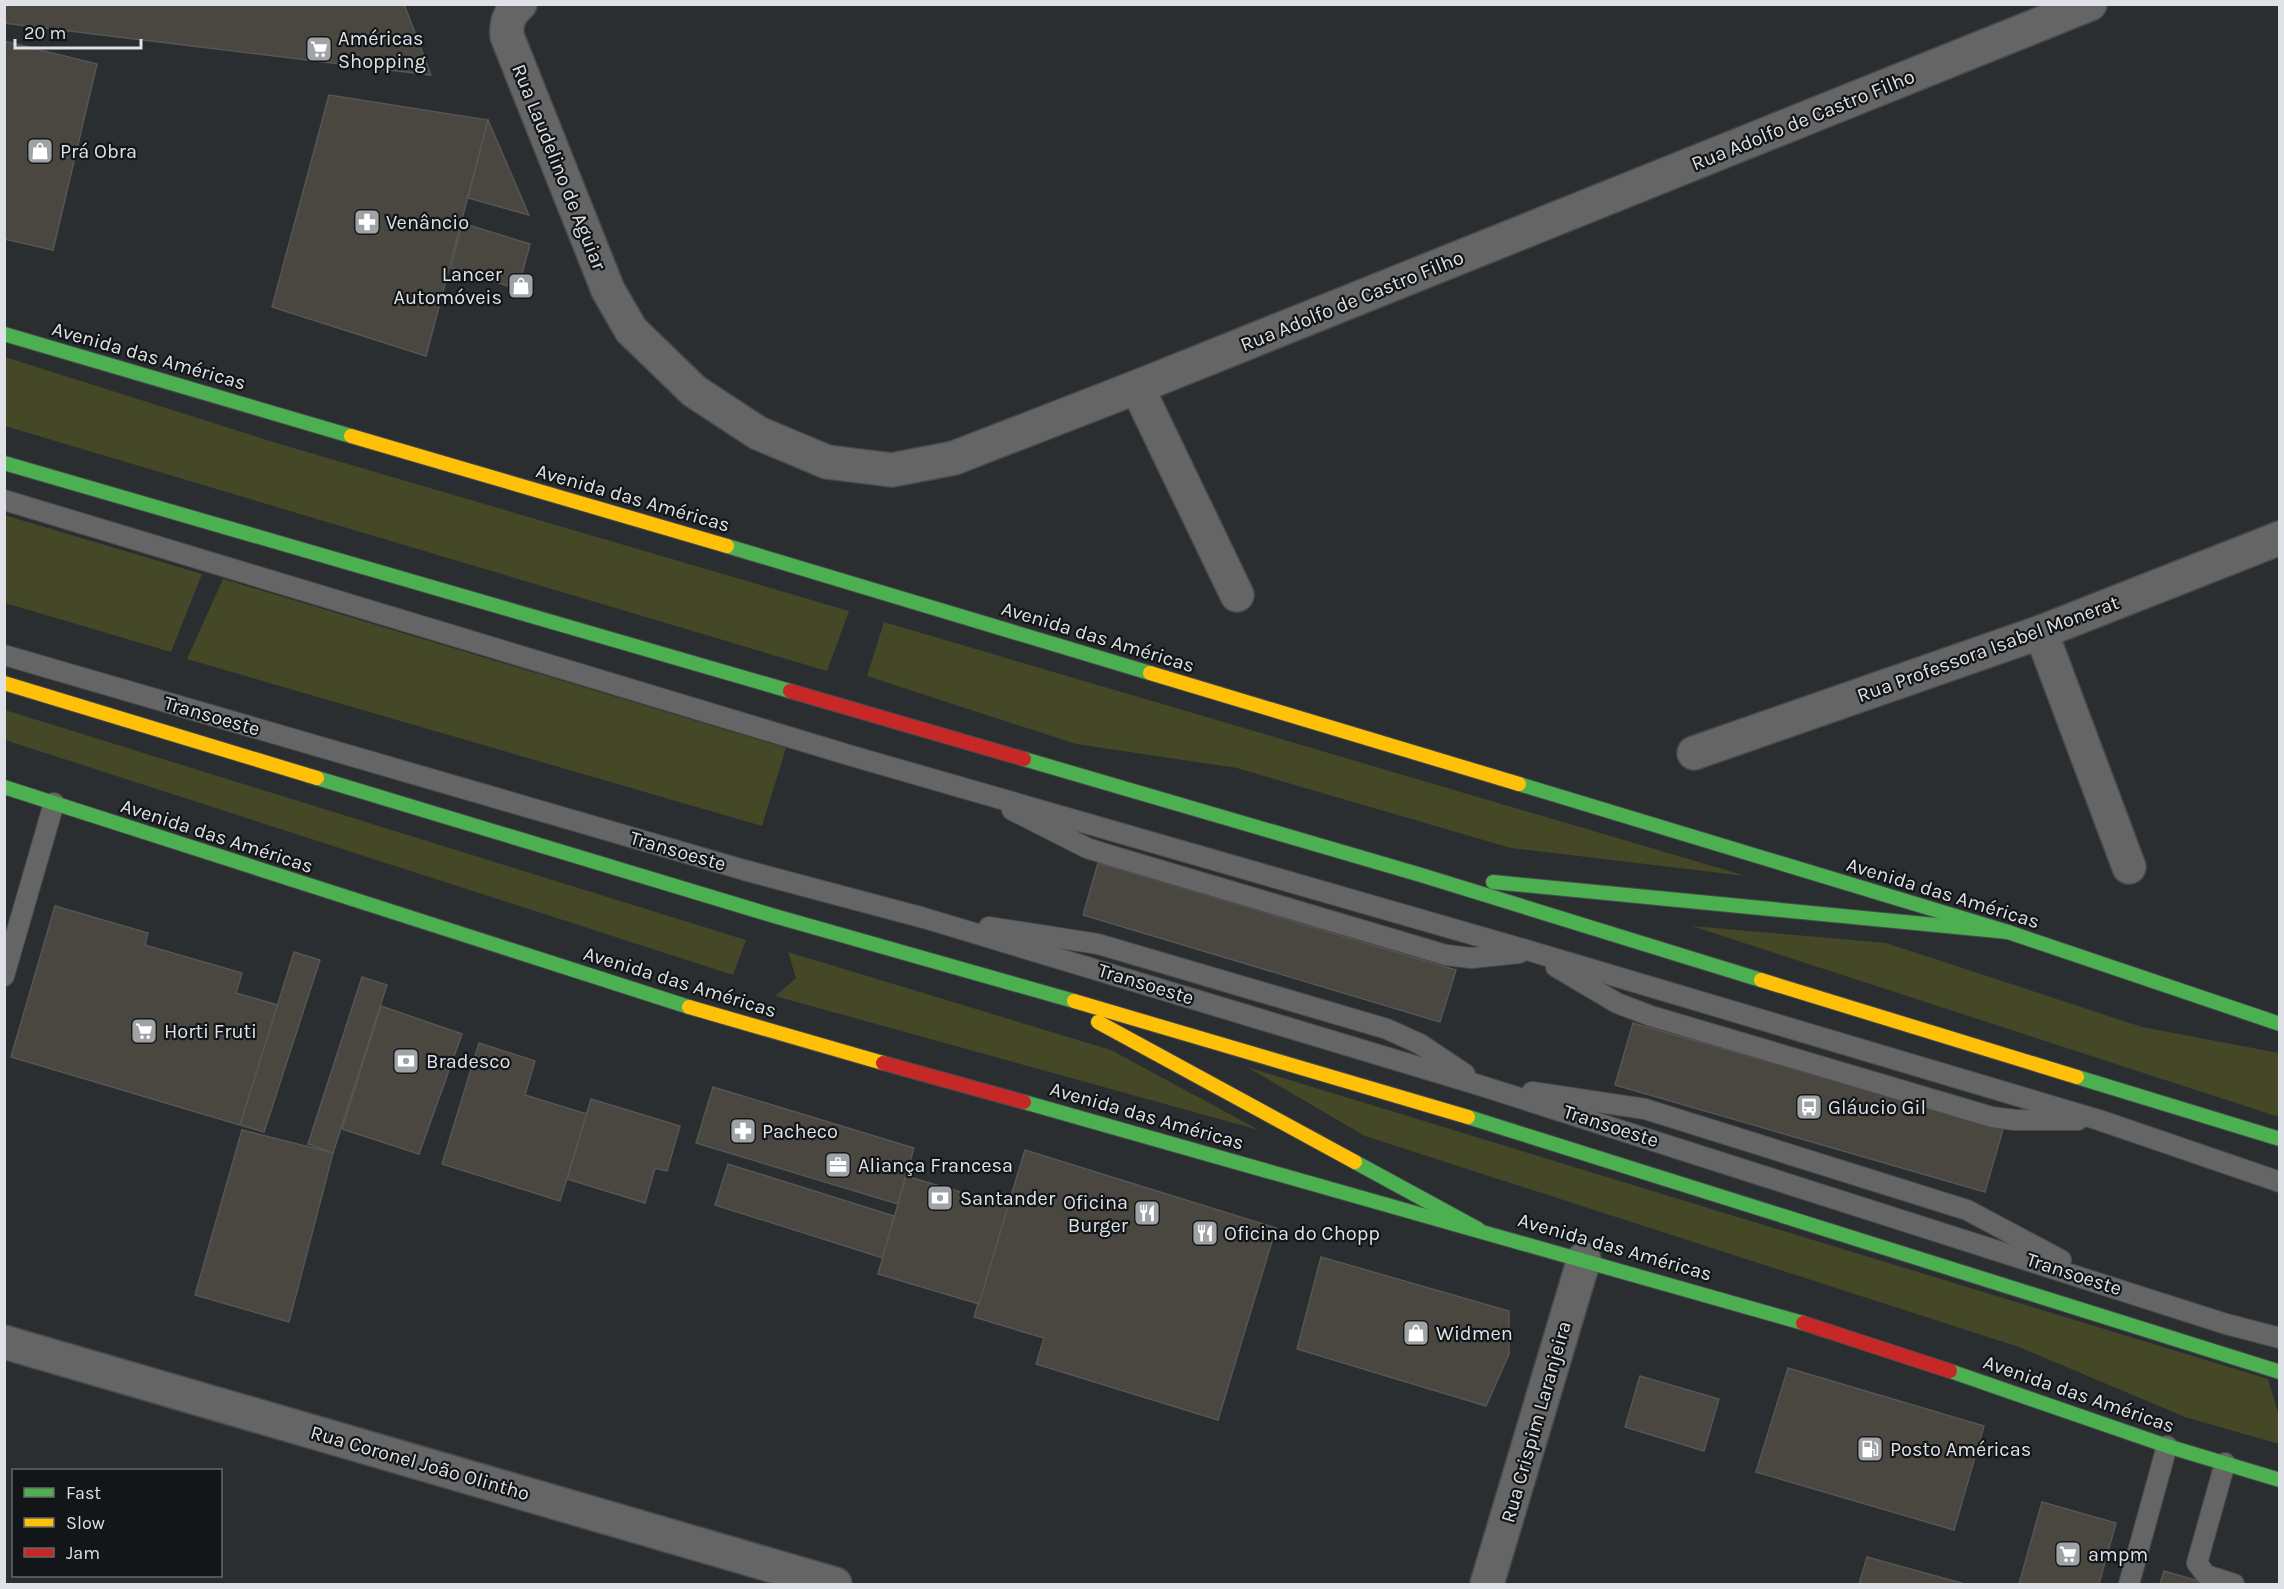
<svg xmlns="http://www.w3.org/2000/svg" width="2284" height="1589" font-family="Karla,sans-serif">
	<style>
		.green { fill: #454826 }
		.building { fill: #4a4640; stroke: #555655; stroke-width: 1.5 }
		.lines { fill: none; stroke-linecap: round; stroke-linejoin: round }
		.lane-casing { stroke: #484b4c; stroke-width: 22 }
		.street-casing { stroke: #484b4c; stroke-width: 36 }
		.fast-casing { stroke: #484b4c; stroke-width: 16 }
		.slow-casing { stroke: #484b4c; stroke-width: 16 }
		.jam-casing { stroke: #484b4c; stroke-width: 16 }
		.lane { stroke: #656565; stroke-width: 20 }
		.street { stroke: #656565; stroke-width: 33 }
		.fast { stroke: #4caf50; stroke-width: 14 }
		.slow { stroke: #ffc107; stroke-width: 14 }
		.jam { stroke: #c62828; stroke-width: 14 }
		.labels { text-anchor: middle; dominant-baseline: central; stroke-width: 4.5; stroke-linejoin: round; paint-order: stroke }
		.poi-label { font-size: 20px; fill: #dee2e6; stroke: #131618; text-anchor: start }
		.street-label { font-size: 20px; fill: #dee2e6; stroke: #131618 }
	</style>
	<rect width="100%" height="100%" fill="#2b2e30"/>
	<g class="green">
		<path d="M 5,357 L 273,442 L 849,611 L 827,671 L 5,426 Z"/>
		<path d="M 4,515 L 202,574 L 171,652 L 5,603 Z"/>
		<path d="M 223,579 L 786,748 L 762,826 L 187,659 Z"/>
		<path d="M 884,622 L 1746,876 L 1511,848 L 1237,768 L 1076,744 L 867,676 Z"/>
		<path d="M 5,710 L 746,940 L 733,975 L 5,740 Z"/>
		<path d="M 1692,926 L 1886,943 L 2142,1027 L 2279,1053 L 2279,1117 Z"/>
		<path d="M 788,952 L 1111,1050 L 1259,1130 L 775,996 L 796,978 Z"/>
		<path d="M 1247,1067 L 2268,1379 L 2279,1416 L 2279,1444 L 2185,1417 L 2019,1347 L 1365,1136 Z"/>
	</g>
	<g class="building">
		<path d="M 4,4 L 404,4 L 431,75 L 4,23 Z"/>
		<path d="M 4,41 L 97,64 L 53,250 L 4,239 Z"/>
		<path d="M 329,95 L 488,120 L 426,356 L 272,307 Z"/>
		<path d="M 488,120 L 529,215 L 468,198 Z"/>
		<path d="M 462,223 L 530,244 L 518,289 L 451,268 Z"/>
		<path d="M 1098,863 L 1456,970 L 1440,1022 L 1083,915 Z"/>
		<path d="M 55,906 L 148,933 L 145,945 L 242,973 L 236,993 L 278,1005 L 240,1125 L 11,1057 Z"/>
		<path d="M 294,952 L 320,960 L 264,1132 L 240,1125 Z"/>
		<path d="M 362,977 L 387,985 L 333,1153 L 308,1144 Z"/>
		<path d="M 381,1006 L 462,1034 L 419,1154 L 342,1129 Z"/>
		<path d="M 1633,1023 L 2003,1129 L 1985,1192 L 1615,1085 Z"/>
		<path d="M 479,1043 L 535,1061 L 525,1095 L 587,1114 L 560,1201 L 442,1164 Z"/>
		<path d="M 713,1087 L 914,1148 L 898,1204 L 696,1143 Z"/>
		<path d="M 591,1099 L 680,1126 L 667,1171 L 655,1168 L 645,1203 L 567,1179 Z"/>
		<path d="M 242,1130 L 333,1153 L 289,1322 L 195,1295 Z"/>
		<path d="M 1025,1150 L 1276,1228 L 1218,1420 L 1036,1364 L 1044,1338 L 974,1317 Z"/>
		<path d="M 728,1164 L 894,1216 L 883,1258 L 715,1205 Z"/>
		<path d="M 906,1176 L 1008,1206 L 979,1304 L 878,1274 Z"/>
		<path d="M 1321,1257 L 1509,1311 L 1509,1354 L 1486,1406 L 1297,1349 Z"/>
		<path d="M 1788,1368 L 1984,1426 L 1954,1530 L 1756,1472 Z"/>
		<path d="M 1640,1376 L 1719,1399 L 1704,1451 L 1625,1427 Z"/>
		<path d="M 2042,1502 L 2116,1523 L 2099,1584 L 2019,1584 Z"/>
		<path d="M 1867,1557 L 1965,1584 L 1859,1584 Z"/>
		<path d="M 2164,1571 L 2209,1584 L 2160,1584 Z"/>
	</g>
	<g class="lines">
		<defs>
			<g id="lane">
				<path d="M 4,500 L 852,756 L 1530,951 L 2099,1120 L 2280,1182"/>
				<path d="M 4,655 L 744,870 L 924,918 L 1482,1086 L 2226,1324 L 2280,1338"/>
				<path d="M 1012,810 L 1087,848 L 1112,856 L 1446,955 L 1471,958 L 1519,953"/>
				<path d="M 989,927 L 1098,944 L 1387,1029 L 1420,1044 L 1465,1074"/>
				<path d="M 1556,967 L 1617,1003 L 1651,1016 L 1992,1117 L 2015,1120 L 2078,1120"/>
				<path d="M 4,976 L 54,803"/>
				<path d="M 1532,1092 L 1645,1109 L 1967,1210 L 2061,1260"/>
				<path d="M 2225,1463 L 2197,1563 L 2206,1575 L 2234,1584"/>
				<path d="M 2129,1584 L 2167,1446"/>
			</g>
			<g id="street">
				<path d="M 520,4 C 509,14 506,22 507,36 L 608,290 L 631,330 L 694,391 L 758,433 L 827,462 L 892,470 L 954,458 L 1137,387 L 2090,4"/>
				<path d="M 1137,387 L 1237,595"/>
				<path d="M 2041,632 L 2129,867"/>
				<path d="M 1694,753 L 2041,632 L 2280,538"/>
				<path d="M 4,1342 L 835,1584"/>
				<path d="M 1487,1584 L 1584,1259"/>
			</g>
			<g id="fast">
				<path d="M 4,334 L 351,436"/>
				<path d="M 4,463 L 790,691"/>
				<path d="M 727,546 L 1150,673"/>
				<path d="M 1024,759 L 1421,875 L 1761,980"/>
				<path d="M 317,778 L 771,915 L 1074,1001"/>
				<path d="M 1519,784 L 2008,932 L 2280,1024"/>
				<path d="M 4,787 L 689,1007"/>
				<path d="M 1493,882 L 2008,932"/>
				<path d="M 2077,1077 L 2280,1139"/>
				<path d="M 1024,1102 L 1803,1323"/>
				<path d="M 1468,1117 L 2280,1372"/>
				<path d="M 1355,1162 L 1478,1229"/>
				<path d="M 1950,1371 L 2167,1446 L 2280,1480"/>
			</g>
			<g id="slow">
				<path d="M 351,436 L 727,546"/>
				<path d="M 1150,673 L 1519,784"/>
				<path d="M 4,683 L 317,778"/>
				<path d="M 1761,980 L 2077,1077"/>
				<path d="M 1074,1001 L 1468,1117"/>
				<path d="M 689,1007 L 883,1063"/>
				<path d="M 1098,1022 L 1355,1162"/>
			</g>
			<g id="jam">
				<path d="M 790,691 L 1024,759"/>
				<path d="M 883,1063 L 1024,1102"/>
				<path d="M 1803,1323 L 1950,1371"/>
			</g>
		</defs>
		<use href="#lane" class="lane-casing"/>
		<use href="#street" class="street-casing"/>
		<use href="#fast" class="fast-casing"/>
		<use href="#slow" class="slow-casing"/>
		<use href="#jam" class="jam-casing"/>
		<use href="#lane" class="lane"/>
		<use href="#street" class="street"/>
		<use href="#fast" class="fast"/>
		<use href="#slow" class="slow"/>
		<use href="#jam" class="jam"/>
	</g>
	<defs>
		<symbol id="supermarket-square" viewBox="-11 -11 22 22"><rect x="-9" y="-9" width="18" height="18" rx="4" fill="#9fa3a6" stroke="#131618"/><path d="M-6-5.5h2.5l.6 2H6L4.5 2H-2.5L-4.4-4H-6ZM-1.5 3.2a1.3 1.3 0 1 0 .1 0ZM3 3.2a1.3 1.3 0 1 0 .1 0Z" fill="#fff"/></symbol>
		<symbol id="shop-square" viewBox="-11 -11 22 22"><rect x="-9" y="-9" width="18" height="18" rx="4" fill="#9fa3a6" stroke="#131618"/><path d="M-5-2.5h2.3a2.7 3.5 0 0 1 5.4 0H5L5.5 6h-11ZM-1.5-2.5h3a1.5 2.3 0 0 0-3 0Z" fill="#fff"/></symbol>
		<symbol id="pharmacy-square" viewBox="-11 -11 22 22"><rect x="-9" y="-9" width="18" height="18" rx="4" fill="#9fa3a6" stroke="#131618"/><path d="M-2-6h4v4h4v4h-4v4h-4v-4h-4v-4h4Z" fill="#fff"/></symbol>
		<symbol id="bank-square" viewBox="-11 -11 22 22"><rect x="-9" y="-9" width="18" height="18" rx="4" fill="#9fa3a6" stroke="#131618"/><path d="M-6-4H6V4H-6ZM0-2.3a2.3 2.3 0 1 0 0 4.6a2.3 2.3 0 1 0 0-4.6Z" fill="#fff"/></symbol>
		<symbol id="bus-square" viewBox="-11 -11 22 22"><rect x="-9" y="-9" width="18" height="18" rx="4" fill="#9fa3a6" stroke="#131618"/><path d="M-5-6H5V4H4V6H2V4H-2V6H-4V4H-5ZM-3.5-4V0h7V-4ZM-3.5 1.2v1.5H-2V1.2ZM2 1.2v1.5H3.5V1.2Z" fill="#fff"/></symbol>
		<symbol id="office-square" viewBox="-11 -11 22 22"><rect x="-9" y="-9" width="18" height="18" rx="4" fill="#9fa3a6" stroke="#131618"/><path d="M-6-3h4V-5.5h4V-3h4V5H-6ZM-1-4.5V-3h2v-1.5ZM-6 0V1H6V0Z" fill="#fff"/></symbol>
		<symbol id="restaurant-square" viewBox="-11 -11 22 22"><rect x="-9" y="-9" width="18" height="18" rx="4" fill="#9fa3a6" stroke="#131618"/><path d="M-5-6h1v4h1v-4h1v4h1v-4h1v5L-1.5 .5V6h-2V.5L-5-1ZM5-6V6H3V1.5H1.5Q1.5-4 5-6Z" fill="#fff"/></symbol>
		<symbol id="fuel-square" viewBox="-11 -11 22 22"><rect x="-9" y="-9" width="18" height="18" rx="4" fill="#9fa3a6" stroke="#131618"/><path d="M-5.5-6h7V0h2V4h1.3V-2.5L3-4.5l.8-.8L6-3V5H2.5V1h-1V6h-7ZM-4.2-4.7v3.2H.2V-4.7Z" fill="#fff"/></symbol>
	</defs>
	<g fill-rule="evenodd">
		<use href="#supermarket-square" x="304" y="34" width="30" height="30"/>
		<use href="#shop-square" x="25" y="136" width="30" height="30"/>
		<use href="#pharmacy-square" x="352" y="207" width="30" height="30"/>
		<use href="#shop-square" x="506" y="271" width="30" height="30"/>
		<use href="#supermarket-square" x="129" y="1016" width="30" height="30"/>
		<use href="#bank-square" x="391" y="1046" width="30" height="30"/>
		<use href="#bus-square" x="1794" y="1092" width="30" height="30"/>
		<use href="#pharmacy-square" x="728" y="1116" width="30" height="30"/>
		<use href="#office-square" x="823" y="1150" width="30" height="30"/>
		<use href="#bank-square" x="925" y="1183" width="30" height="30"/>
		<use href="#restaurant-square" x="1132" y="1198" width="30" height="30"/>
		<use href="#restaurant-square" x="1190" y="1218" width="30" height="30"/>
		<use href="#shop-square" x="1401" y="1318" width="30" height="30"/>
		<use href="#fuel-square" x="1855" y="1434" width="30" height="30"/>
		<use href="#supermarket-square" x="2053" y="1539" width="30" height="30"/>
	</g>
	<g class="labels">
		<g class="poi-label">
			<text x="338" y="38">Américas<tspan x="338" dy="23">Shopping</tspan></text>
			<text x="60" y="151">Prá Obra</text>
			<text x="386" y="222">Venâncio</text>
			<text x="502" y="274" text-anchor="end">Lancer<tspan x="502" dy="23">Automóveis</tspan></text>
			<text x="164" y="1031">Horti Fruti</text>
			<text x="426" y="1061">Bradesco</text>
			<text x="1828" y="1107">Gláucio Gil</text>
			<text x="762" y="1131">Pacheco</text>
			<text x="858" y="1165">Aliança Francesa</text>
			<text x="960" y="1198">Santander</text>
			<text x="1128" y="1202" text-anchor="end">Oficina<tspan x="1128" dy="23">Burger</tspan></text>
			<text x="1224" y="1233">Oficina do Chopp</text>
			<text x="1436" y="1333">Widmen</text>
			<text x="1890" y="1449">Posto Américas</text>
			<text x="2088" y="1554">ampm</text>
		</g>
		<g class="street-label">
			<text transform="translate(1803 120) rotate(-22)">Rua Adolfo de Castro Filho</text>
			<text transform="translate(559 167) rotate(68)">Rua Laudelino de Aguiar</text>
			<text transform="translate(1352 301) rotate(-22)">Rua Adolfo de Castro Filho</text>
			<text transform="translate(149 356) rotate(16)">Avenida das Américas</text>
			<text transform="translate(633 498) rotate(16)">Avenida das Américas</text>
			<text transform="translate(1098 637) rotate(17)">Avenida das Américas</text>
			<text transform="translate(1988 649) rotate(-20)">Rua Professora Isabel Monerat</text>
			<text transform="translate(212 716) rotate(16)">Transoeste</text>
			<text transform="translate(217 836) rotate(18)">Avenida das Américas</text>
			<text transform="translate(678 851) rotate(16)">Transoeste</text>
			<text transform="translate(1943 893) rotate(17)">Avenida das Américas</text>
			<text transform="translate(680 982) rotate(17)">Avenida das Américas</text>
			<text transform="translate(1146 984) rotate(17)">Transoeste</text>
			<text transform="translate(1147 1116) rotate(16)">Avenida das Américas</text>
			<text transform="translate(1611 1126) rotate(18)">Transoeste</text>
			<text transform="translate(1615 1247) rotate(16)">Avenida das Américas</text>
			<text transform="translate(2074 1274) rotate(18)">Transoeste</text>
			<text transform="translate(2079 1394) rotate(19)">Avenida das Américas</text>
			<text transform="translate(1536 1422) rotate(-74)">Rua Crispim Laranjeira</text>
			<text transform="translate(420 1463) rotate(16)">Rua Coronel João Olintho</text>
		</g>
	</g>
	<rect width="2284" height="1589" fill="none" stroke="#dee2e6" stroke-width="12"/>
	<rect x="12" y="1469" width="210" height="108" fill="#131618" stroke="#64686a" stroke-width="1.5"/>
	<rect x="24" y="1488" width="30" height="9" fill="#4caf50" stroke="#64686a" stroke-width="1.5"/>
	<text x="66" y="1499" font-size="18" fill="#dee2e6">Fast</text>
	<rect x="24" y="1518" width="30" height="9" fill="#ffc107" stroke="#64686a" stroke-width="1.5"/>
	<text x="66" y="1529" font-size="18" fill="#dee2e6">Slow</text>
	<rect x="24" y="1548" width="30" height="9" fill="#c62828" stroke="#64686a" stroke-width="1.5"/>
	<text x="66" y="1559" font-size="18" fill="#dee2e6">Jam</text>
	<path d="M15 39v9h126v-9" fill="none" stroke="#dee2e6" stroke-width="3"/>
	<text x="24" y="39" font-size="18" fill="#dee2e6" stroke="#131618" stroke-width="4.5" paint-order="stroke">20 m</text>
</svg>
